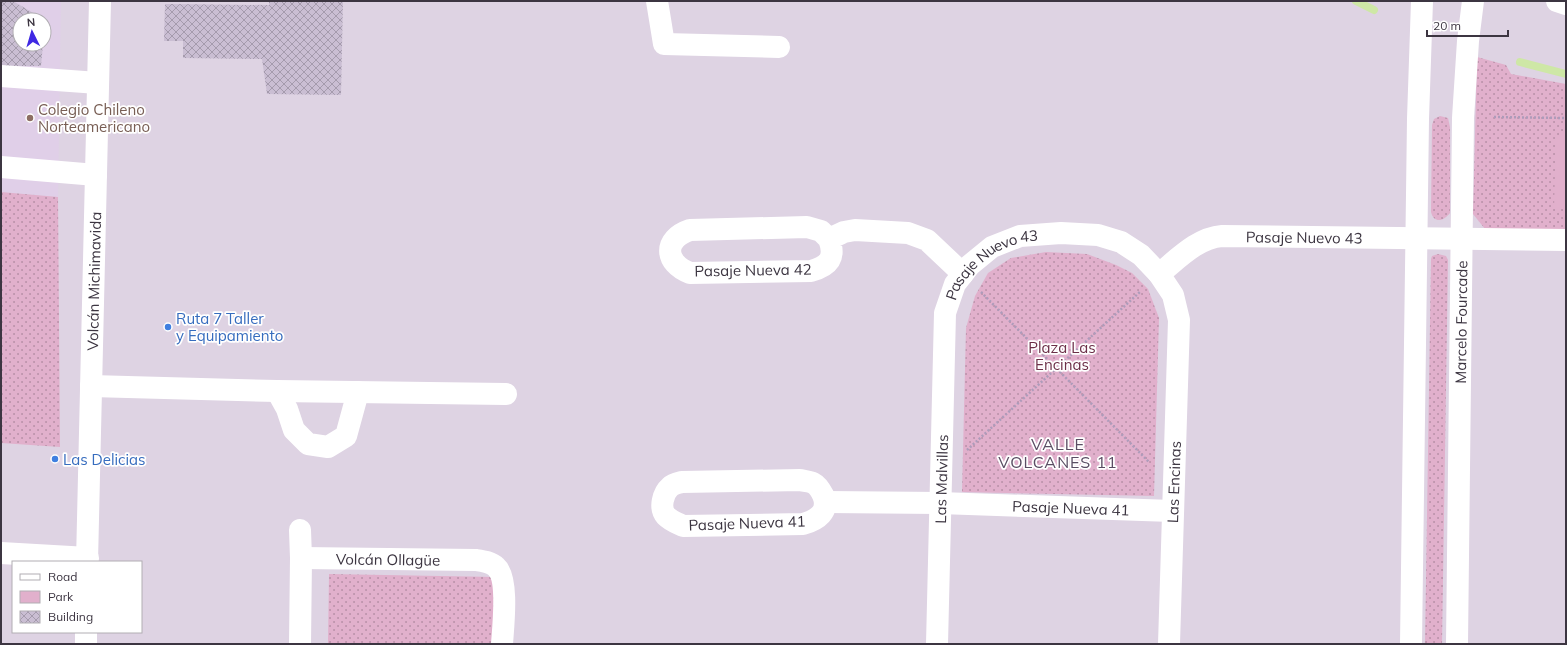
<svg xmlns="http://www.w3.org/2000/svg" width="1567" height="645" font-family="Mulish,sans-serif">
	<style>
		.residential { fill: #ded3e3; fill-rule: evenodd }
		.education { fill: #e0cfe8; fill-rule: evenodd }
		.green { fill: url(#green-dots) }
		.pitch { fill: #e1b0cc }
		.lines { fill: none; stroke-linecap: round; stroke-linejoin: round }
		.stream { stroke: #cee7a6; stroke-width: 8 }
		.building { fill: url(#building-cross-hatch) }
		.path { stroke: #ae9bba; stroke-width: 2.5; stroke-dasharray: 2 2; stroke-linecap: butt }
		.minor { stroke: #fff; stroke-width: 22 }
		.education-dot { fill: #8d6e63; stroke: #fff; stroke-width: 1.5 }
		.shop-dot { fill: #3f7fe0; stroke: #fff; stroke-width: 1.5 }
		.labels { text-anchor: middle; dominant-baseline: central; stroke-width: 3.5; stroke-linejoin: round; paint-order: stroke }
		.education-label { font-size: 15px; fill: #785e54; stroke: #fff; text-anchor: start }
		.street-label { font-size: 15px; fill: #3c3541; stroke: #fff }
		.shop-label { font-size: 15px; fill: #366cbe; stroke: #fff; text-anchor: start }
		.park-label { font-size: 15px; fill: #6c2f48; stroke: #fff }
		.neighbourhood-label { font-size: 16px; letter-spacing: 1px; fill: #5a4d63; stroke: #fff }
	</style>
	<defs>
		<pattern id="green-dots" width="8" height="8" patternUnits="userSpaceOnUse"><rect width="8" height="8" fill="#e1b0cc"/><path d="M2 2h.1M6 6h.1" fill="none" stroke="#b890a7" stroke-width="1.8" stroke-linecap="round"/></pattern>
		<pattern id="building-cross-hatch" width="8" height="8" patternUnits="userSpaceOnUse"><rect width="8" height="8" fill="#cabed3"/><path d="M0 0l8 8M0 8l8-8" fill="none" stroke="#a59bad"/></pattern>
	</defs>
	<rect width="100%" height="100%" fill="#ece4f0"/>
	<path class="residential" d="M 1,1 L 1566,1 L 1566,644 L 1,644 ZM 20,20 L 44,20 L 44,44 L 20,44 ZM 13,562 L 141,562 L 141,632 L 13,632 Z"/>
	<path class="education" d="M 1,1 L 61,1 L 58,197 L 1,192 ZM 20,20 L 44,20 L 44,44 L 20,44 Z"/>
	<g class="green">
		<path d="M 1477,57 L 1506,65 L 1511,74 L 1566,84 L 1566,231 L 1485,229 L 1473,214 Z"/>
		<path d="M 1440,116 L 1448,118 L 1450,127 L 1450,213 C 1444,221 1434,224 1431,212 L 1432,125 L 1434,119 Z"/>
		<path d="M 1,192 L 58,197 L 60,447 L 1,443 Z"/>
		<path d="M 1046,252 L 1087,254 L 1116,265 L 1132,273 L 1148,289 L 1159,318 L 1154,496 L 962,492 L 966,328 L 975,296 L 988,273 L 1011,258 Z"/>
		<path d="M 1438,254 L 1446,256 L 1448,260 L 1442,644 L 1425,644 L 1431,259 L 1432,256 Z"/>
		<path d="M 329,574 L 496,577 L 495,644 L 328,644 Z"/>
	</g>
	<path class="pitch" d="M 1556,136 L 1566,136 L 1566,209 L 1554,209 Z"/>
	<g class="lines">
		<g class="stream">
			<path d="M 1356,1 L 1374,10"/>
			<path d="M 1520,62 L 1566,74"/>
		</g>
	</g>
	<g class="building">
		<path d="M 1,1 L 13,1 L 45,20 L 20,20 L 20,44 L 43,44 L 41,66 L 1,66 Z"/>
		<path d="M 269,1 L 343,1 L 341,95 L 267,94 L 262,59 L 183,58 L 183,41 L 164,41 L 165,4 L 269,5 Z"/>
	</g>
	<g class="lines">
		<g class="path">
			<path d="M 1494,117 L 1566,118"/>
			<path d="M 981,292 L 1149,462"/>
			<path d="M 967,450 L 1141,291"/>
		</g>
		<g class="minor">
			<path d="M 657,1 L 664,44 L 779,47"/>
			<path d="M 1557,1 L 1566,4"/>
			<path d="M 1,76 L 98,83"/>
			<path d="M 1,167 L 96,175"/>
			<path d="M 829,239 C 836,258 829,266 811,271 L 690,273 C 664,263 663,239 690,230 L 807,227 L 821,231 L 829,239 L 844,232 L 855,230 L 908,233 L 927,240 L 963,274"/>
			<path id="s1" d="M 1159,274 C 1178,259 1197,238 1222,236 L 1566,240"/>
			<path d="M 91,386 L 277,391 L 506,394"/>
			<path d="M 277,391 L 287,409 L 294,430 L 308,444 L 328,447 L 346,436 L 358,392"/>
			<path d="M 800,480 C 804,481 809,481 813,483 C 817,485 821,491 823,495 C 830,512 817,520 803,524 L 683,526 C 677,523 671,521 666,516 C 659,508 663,493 670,487 C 673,484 678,483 682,482 Z"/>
			<path id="s2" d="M 826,502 L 940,503 L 1172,511"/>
			<path d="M 300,530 L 301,558 L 300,644"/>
			<path d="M 1,553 L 88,558"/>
			<path id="s3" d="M 301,558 L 476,560 C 483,561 491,562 496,567 C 509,578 503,628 502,644"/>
			<path id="s4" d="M 87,562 L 100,1"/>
			<path d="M 86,644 L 86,632"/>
			<path id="s5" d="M 937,644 L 945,313 L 955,284 L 970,265 L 992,247 L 1020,236 L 1061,233 L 1098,235 L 1121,242 L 1141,255 L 1159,274 L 1173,295 L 1179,320 L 1169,644"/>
			<path d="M 1411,644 L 1418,119 L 1422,1"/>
			<path id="s6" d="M 1457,644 L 1463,118 L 1468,41 L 1473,1"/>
		</g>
	</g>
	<circle class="education-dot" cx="30" cy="118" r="4"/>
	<g class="shop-dot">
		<circle cx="168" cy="327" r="4"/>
		<circle cx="55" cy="459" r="4"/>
	</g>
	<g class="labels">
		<g class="education-label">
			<text x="38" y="109">Colegio Chileno<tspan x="38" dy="17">Norteamericano</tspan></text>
		</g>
		<g class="street-label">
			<text stroke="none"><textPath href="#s1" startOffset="157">Pasaje Nuevo 43</textPath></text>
			<text transform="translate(753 270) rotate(-1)">Pasaje Nueva 42</text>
			<text stroke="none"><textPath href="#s5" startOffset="404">Pasaje Nuevo 43</textPath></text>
			<text stroke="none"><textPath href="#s4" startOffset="281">Volcán Michimavida</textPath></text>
			<text stroke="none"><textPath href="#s6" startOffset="322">Marcelo Fourcade</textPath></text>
			<text stroke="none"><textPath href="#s5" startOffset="165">Las Malvillas</textPath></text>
			<text transform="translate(1174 482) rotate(-88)">Las Encinas</text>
			<text stroke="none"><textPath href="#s2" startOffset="245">Pasaje Nueva 41</textPath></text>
			<text transform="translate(747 523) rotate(-2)">Pasaje Nueva 41</text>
			<text stroke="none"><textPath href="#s3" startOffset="87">Volcán Ollagüe</textPath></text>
		</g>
		<g class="shop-label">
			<text x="176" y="318">Ruta 7 Taller<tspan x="176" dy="17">y Equipamiento</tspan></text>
			<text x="63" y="459">Las Delicias</text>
		</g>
		<g class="park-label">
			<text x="1062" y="347">Plaza Las<tspan x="1062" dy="17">Encinas</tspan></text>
		</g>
		<g class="neighbourhood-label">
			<text x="1058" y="444">VALLE<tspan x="1058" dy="18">VOLCANES 11</tspan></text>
		</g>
	</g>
	<rect width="1567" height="645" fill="none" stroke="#3c3541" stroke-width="4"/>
	<rect x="12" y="561" width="130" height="72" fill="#ffffff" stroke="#b1aeb3"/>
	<rect x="20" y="574" width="20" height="6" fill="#ffffff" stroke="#b1aeb3"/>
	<text x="48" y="581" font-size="12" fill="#3c3541">Road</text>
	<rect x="20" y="591" width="20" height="12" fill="#e1b0cc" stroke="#b1aeb3"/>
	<text x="48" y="601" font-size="12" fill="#3c3541">Park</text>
	<rect x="20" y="611" width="20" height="12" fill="url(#building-cross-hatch)" stroke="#b1aeb3"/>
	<text x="48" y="621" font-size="12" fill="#3c3541">Building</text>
	<g transform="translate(32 32) rotate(355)"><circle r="19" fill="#ffffff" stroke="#b1aeb3"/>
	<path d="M0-3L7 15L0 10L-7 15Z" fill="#3f28e3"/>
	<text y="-6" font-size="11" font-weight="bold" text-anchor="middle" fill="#3c3541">N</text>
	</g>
	<path d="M1427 30v6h81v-6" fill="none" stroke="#3c3541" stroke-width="2"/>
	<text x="1433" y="30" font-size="12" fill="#3c3541" stroke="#ffffff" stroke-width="3" paint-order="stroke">20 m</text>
</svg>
